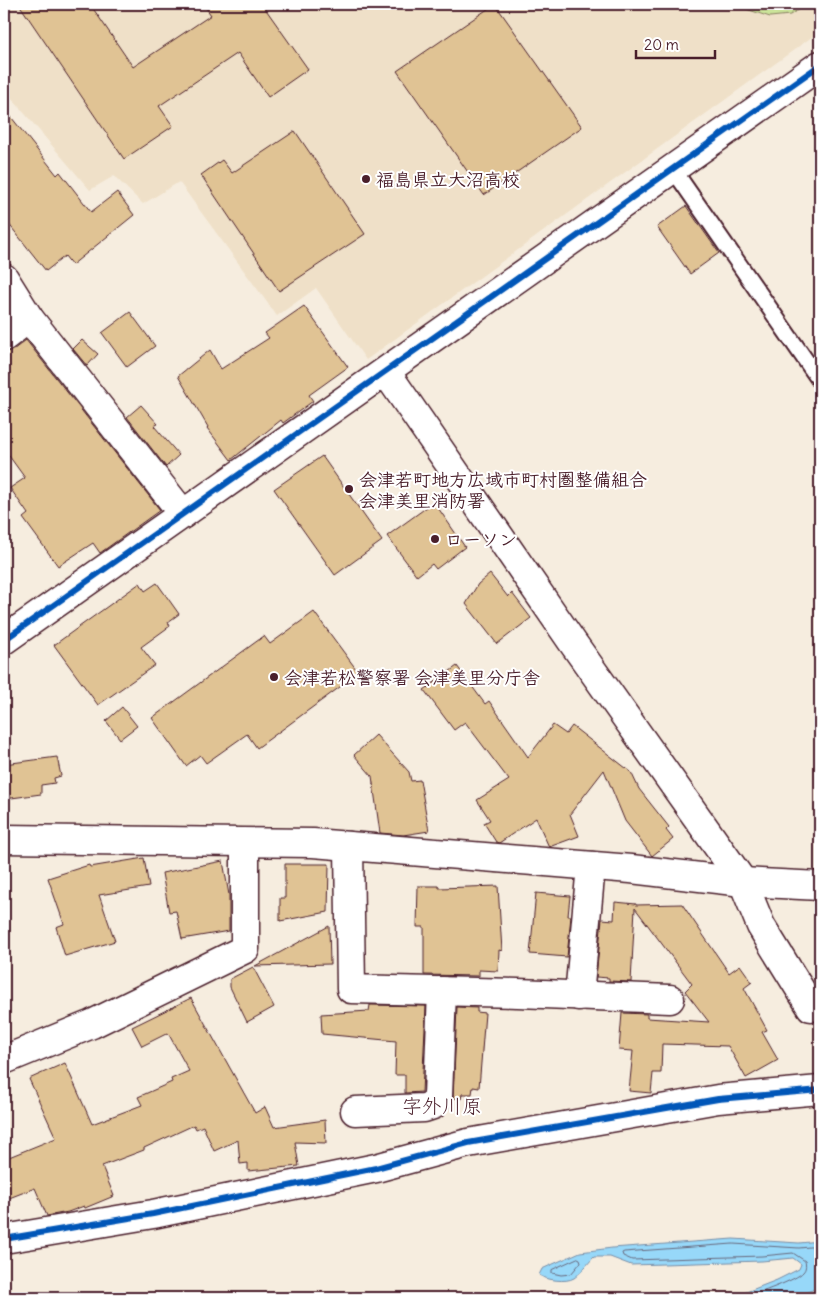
<svg xmlns="http://www.w3.org/2000/svg" width="824" height="1302" font-family="Delius,'Klee One',sans-serif">
	<style>
		.built { fill: #efe0c8 }
		.park { fill: #cbe49a; stroke: #8a8262 }
		.water { fill: #97d8f9; stroke: #788ea7 }
		.lines { fill: none; stroke-linecap: round; stroke-linejoin: round }
		.shore { stroke: #69697d; stroke-width: 1 }
		.building { fill: #e0c394; stroke: #4a1f2b }
		.lane-casing { stroke: #4a1f2b; stroke-width: 19 }
		.street-casing { stroke: #4a1f2b; stroke-width: 31 }
		.secondary-casing { stroke: #4a1f2b; stroke-width: 31 }
		.lane { stroke: #fff; stroke-width: 15 }
		.street { stroke: #fff; stroke-width: 28 }
		.secondary { stroke: #fff; stroke-width: 28 }
		.cycleway-casing { stroke: #fff; stroke-width: 9 }
		.cycleway { stroke: #0057b8; stroke-width: 6 }
		.poi-dot { fill: #4a1f2b; stroke: #fff; stroke-width: 2 }
		.labels { text-anchor: middle; dominant-baseline: central; stroke-width: 4; stroke-linejoin: round; paint-order: stroke }
		.poi-label { font-size: 18px; font-weight: bold; fill: #4a1f2b; stroke: #fff; text-anchor: start }
		.quarter-label { font-size: 20px; fill: #4a1f2b; stroke: #fff }
	</style>
	<rect width="100%" height="100%" fill="#f6eddf"/>
	<filter id="ink" filterUnits="userSpaceOnUse"><feTurbulence type="fractalNoise" baseFrequency=".02" numOctaves="2"/><feDisplacementMap in="SourceGraphic" scale="10" xChannelSelector="R" yChannelSelector="G"/><feConvolveMatrix kernelMatrix="1 2 1 2 8 2 1 2 1" color-interpolation-filters="sRGB"/></filter>
	<g filter="url(#ink)">
		<path class="built" d="M 4,4 L 820,4 L 820,31 L 366,360 L 316,288 L 277,316 L 179,182 L 143,204 L 114,176 L 90,190 L 8,94 L 4,97 Z"/>
		<path class="park" d="M 731,4 L 807,4 L 790,15 L 770,17 Z"/>
		<path class="water" d="M 733,1239 L 799,1243 L 820,1241 L 820,1287 L 792,1298 L 731,1298 L 777,1280 L 799,1269 L 801,1264 L 793,1258 L 762,1261 L 631,1265 L 610,1257 L 594,1257 C 589,1262 578,1276 574,1278 C 566,1283 546,1280 539,1275 L 542,1269 L 580,1252 L 612,1248 Z"/>
		<g class="lines">
			<g class="shore">
				<path d="M 578,1258 L 580,1259 L 581,1262 L 571,1274 L 561,1275 L 552,1273 L 552,1270 Z"/>
				<path d="M 745,1298 C 756,1294 797,1280 803,1272 C 806,1269 806,1265 805,1261 L 793,1253 L 762,1256 L 632,1260 L 623,1256 L 622,1253 L 624,1252 L 733,1244 L 799,1248 L 820,1246"/>
			</g>
		</g>
		<g class="building">
			<path d="M 19,4 L 90,4 L 133,67 L 211,15 L 203,4 L 262,4 L 308,69 L 268,97 L 238,53 L 159,106 L 173,126 L 124,159 Z"/>
			<path d="M 495,4 L 582,127 L 484,195 L 397,71 Z"/>
			<path d="M 4,108 L 57,175 L 60,172 L 91,212 L 117,192 L 134,215 L 72,265 L 65,256 L 46,271 L 4,218 Z"/>
			<path d="M 295,131 L 365,234 L 279,291 L 201,175 L 222,160 L 232,173 Z"/>
			<path d="M 686,206 L 719,253 L 690,274 L 657,227 Z"/>
			<path d="M 304,306 L 348,367 L 309,395 L 313,401 L 283,423 L 281,420 L 231,460 L 207,428 L 208,427 L 178,376 L 210,350 L 221,369 L 269,338 L 265,333 Z"/>
			<path d="M 130,312 L 155,346 L 127,367 L 102,333 Z"/>
			<path d="M 26,340 L 160,510 L 100,553 L 93,543 L 58,566 L 23,518 L 28,514 L 10,488 L 25,478 L 4,449 L 4,352 L 13,350 Z"/>
			<path d="M 82,340 L 98,354 L 87,366 L 73,349 Z"/>
			<path d="M 141,405 L 158,424 L 154,426 L 179,455 L 166,467 L 127,417 Z"/>
			<path d="M 322,456 L 382,541 L 335,575 L 274,489 Z"/>
			<path d="M 434,502 L 465,547 L 436,569 L 432,564 L 417,576 L 387,536 Z"/>
			<path d="M 490,574 L 508,597 L 512,593 L 531,618 L 497,644 L 466,604 L 478,584 Z"/>
			<path d="M 140,583 L 145,591 L 157,583 L 179,614 L 168,622 L 170,626 L 141,647 L 155,665 L 98,705 L 54,645 Z"/>
			<path d="M 314,612 L 359,673 L 257,748 L 247,734 L 206,763 L 200,755 L 186,766 L 152,718 L 264,636 L 270,644 Z"/>
			<path d="M 457,666 L 485,704 L 489,701 L 528,757 L 553,725 L 566,734 L 572,726 L 631,772 L 639,789 L 669,827 L 666,830 L 673,839 L 652,856 L 625,821 L 604,770 L 570,814 L 579,836 L 549,847 L 536,818 L 499,843 L 496,842 L 484,823 L 490,820 L 477,800 L 509,780 L 465,722 L 454,730 L 424,690 Z"/>
			<path d="M 122,707 L 137,726 L 120,739 L 106,721 Z"/>
			<path d="M 376,735 L 409,772 L 411,781 L 420,780 L 429,831 L 403,835 L 380,833 L 372,776 L 354,755 Z"/>
			<path d="M 57,757 L 61,776 L 54,778 L 55,783 L 41,785 L 41,794 L 4,799 L 4,764 Z"/>
			<path d="M 144,858 L 149,887 L 99,895 L 115,941 L 65,956 L 56,927 L 64,924 L 48,878 L 89,865 L 90,867 Z"/>
			<path d="M 223,861 L 229,895 L 229,931 L 182,939 L 176,911 L 169,912 L 162,873 Z"/>
			<path d="M 285,864 L 329,864 L 328,912 L 280,921 L 280,898 L 285,898 Z"/>
			<path d="M 418,886 L 439,886 L 439,888 L 498,886 L 502,951 L 499,950 L 498,971 L 479,970 L 479,976 L 424,975 L 424,927 L 417,927 Z"/>
			<path d="M 536,893 L 570,896 L 568,916 L 571,916 L 567,957 L 530,954 Z"/>
			<path d="M 615,902 L 636,904 L 636,905 L 682,904 L 729,973 L 740,965 L 752,982 L 744,988 L 767,1030 L 762,1032 L 778,1060 L 746,1078 L 728,1046 L 662,1044 L 661,1073 L 653,1073 L 651,1093 L 629,1091 L 633,1051 L 619,1050 L 622,1013 L 647,1014 L 647,1018 L 709,1022 L 685,991 L 692,984 L 635,908 L 631,982 L 609,981 L 609,978 L 596,977 L 602,919 L 614,920 Z"/>
			<path d="M 329,926 L 330,964 L 255,966 Z"/>
			<path d="M 253,967 L 274,1007 L 247,1022 L 230,987 L 230,979 Z"/>
			<path d="M 191,998 L 255,1113 L 265,1107 L 274,1127 L 325,1120 L 326,1143 L 295,1142 L 299,1166 L 248,1171 L 248,1163 L 240,1164 L 238,1140 L 214,1151 L 203,1126 L 196,1129 L 194,1125 L 144,1148 L 144,1150 L 102,1166 L 114,1196 L 85,1208 L 84,1206 L 68,1212 L 47,1216 L 35,1188 L 4,1200 L 4,1159 L 56,1138 L 29,1079 L 65,1063 L 92,1124 L 142,1105 L 138,1097 L 172,1082 L 171,1079 L 189,1071 L 168,1033 L 142,1046 L 132,1027 Z"/>
			<path d="M 370,1005 L 426,1006 L 422,1092 L 405,1093 L 405,1075 L 395,1075 L 396,1041 L 322,1034 L 321,1014 L 369,1011 Z"/>
			<path d="M 457,1007 L 477,1008 L 477,1012 L 485,1013 L 479,1088 L 473,1087 L 472,1094 L 462,1094 L 461,1099 L 453,1098 Z"/>
		</g>
		<g class="lines">
			<defs>
				<path id="lane" d="M 673,169 L 820,381"/>
				<g id="street">
					<path d="M 4,278 L 29,318 L 183,514"/>
					<path d="M 4,337 L 29,318"/>
					<path d="M 386,372 L 573,643 L 743,882 L 761,926 L 811,1007"/>
					<path d="M 4,839 L 313,843 L 631,869 L 743,882 L 820,886"/>
					<path d="M 349,846 L 351,989 L 518,993 L 670,999"/>
					<path d="M 579,996 L 591,866"/>
					<path d="M 4,1060 L 92,1024 L 245,949 L 245,843"/>
					<path d="M 355,1111 L 424,1108 L 433,1105 L 438,1096 L 442,991"/>
					<path d="M 4,1239 L 153,1214 L 376,1168 L 468,1143 L 718,1099 L 820,1090"/>
				</g>
				<path id="secondary" d="M 4,640 L 820,65"/>
			</defs>
			<use href="#lane" class="lane-casing"/>
			<use href="#street" class="street-casing"/>
			<use href="#secondary" class="secondary-casing"/>
			<use href="#lane" class="lane"/>
			<use href="#street" class="street"/>
			<use href="#secondary" class="secondary"/>
			<defs>
				<g id="cycleway">
					<path d="M 4,640 L 820,65"/>
					<path d="M 4,1239 L 153,1214 L 376,1168 L 468,1143 L 718,1099 L 820,1090"/>
				</g>
			</defs>
			<use href="#cycleway" class="cycleway-casing"/>
			<use href="#cycleway" class="cycleway"/>
		</g>
	</g>
	<g class="poi-dot">
		<circle cx="366" cy="179" r="5"/>
		<circle cx="349" cy="489" r="5"/>
		<circle cx="435" cy="539" r="5"/>
		<circle cx="274" cy="677" r="5"/>
	</g>
	<g class="labels">
		<g class="poi-label">
			<text x="376" y="179">福島県立大沼高校</text>
			<text x="359" y="479">会津若町地方広域市町村圏整備組合<tspan x="359" dy="21">会津美里消防署</tspan></text>
			<text x="445" y="539">ローソン</text>
			<text x="284" y="677">会津若松警察署 会津美里分庁舎</text>
		</g>
		<g class="quarter-label">
			<text x="442" y="1105">字外川原</text>
		</g>
	</g>
	<rect width="824" height="1302" fill="none" stroke="#fff" stroke-width="20"/>
	<rect x="10" y="10" width="804" height="1282" fill="none" stroke="#4a1f2b" stroke-width="2" filter="url(#ink)"/>
	<path d="M636 50v8h79v-8" fill="none" stroke="#4a1f2b" stroke-width="2.5"/>
	<text x="644" y="50" font-size="15" fill="#4a1f2b" stroke="#ffffff" stroke-width="4" paint-order="stroke">20 m</text>
</svg>
